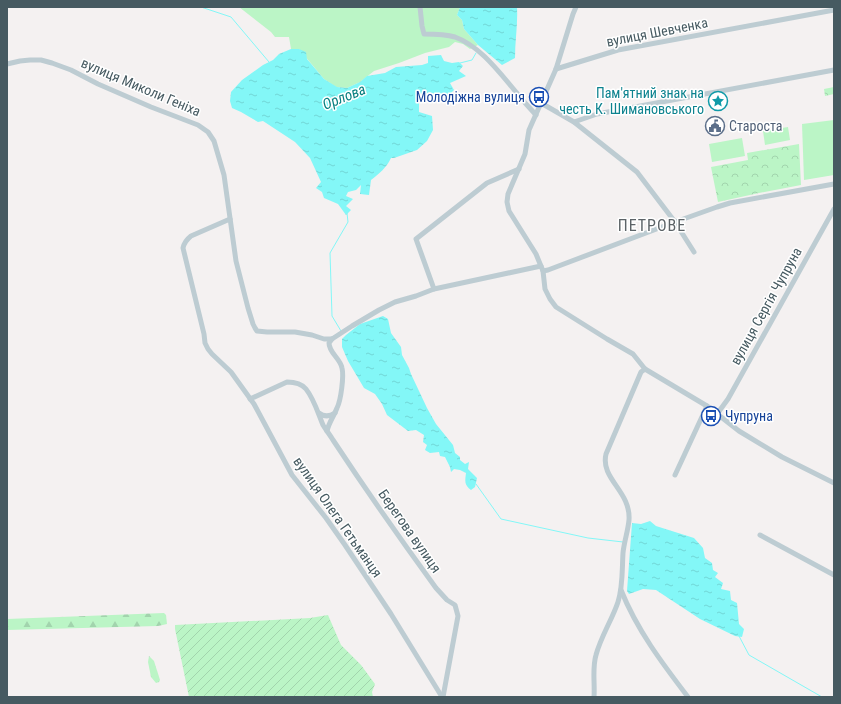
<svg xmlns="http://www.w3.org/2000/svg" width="841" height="704" font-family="'Roboto Condensed',sans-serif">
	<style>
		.grass { fill: #bbf5c6 }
		.forest { fill: url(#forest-firs) }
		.park { fill: url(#park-crowns) }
		.garden { fill: url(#garden-furrows) }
		.water { fill: url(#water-ripples) }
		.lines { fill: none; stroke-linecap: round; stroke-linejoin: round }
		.stream { stroke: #83f7f7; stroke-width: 1 }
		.minor { stroke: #bdccd2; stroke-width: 5 }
		.labels { text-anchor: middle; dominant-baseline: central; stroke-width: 3; stroke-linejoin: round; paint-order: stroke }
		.street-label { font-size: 14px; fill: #465a61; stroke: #fff }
		.culture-label { font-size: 14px; fill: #0d838f; stroke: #fff; text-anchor: end }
		.transit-label { font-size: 14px; fill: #164399; stroke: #fff; text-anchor: end }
		.service-label { font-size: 14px; fill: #4e5e75; stroke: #fff; text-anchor: start }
		.water-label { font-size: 15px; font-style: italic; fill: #067f7f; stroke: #fff }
		.quarter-label { font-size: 16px; letter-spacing: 1px; fill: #5c6367; stroke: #fff }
	</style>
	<defs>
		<pattern id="forest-firs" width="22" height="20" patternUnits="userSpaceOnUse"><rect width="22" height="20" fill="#bbf5c6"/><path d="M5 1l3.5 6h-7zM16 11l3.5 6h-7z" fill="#a2d4ad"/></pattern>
		<pattern id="park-crowns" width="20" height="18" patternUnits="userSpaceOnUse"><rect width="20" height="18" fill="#bbf5c6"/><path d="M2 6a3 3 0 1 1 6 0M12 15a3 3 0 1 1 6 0" fill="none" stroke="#a2d4ad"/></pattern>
		<pattern id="garden-furrows" width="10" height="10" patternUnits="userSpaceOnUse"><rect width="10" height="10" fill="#bbf5c6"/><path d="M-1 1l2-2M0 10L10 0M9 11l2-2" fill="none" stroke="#a2d4ad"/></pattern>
		<pattern id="water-ripples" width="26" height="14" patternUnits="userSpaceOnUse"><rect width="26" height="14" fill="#83f7f7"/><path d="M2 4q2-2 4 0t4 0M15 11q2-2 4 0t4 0" fill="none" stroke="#72d6d6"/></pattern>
	</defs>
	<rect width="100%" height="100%" fill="#f4f1f1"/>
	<g class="grass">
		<path d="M 239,7 L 460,7 L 457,15 L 462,20 L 464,29 L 478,45 L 470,49 L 463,44 L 455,42 L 449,47 L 425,53 L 399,63 L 374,71 L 360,82 L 347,88 L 336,87 L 324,79 L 299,49 L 291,49 L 289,37 L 275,37 L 271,32 Z"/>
		<path d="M 834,120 L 834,175 L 804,180 L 802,124 Z"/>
		<path d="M 788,127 L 790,140 L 765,145 L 763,131 Z"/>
		<path d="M 742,138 L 745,156 L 712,162 L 709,144 Z"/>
	</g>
	<g class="forest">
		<path d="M 164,613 L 166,615 L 167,624 L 158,626 L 7,630 L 7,619 Z"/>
		<path d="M 149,656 L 154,661 L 160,680 L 159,682 L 156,683 L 151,677 L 148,662 Z"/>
	</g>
	<g class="park">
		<path d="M 834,87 L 834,94 L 825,96 L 824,89 Z"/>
		<path d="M 799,144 L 801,185 L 759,193 L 718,202 L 711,167 L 748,160 L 747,153 Z"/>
	</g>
	<path class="garden" d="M 328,615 L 341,645 L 361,665 L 375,684 L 372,692 L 373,697 L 189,697 L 175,629 L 175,625 L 310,618 Z"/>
	<g class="water">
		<path d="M 460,7 L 517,7 C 518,24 515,41 515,58 L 502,65 L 478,45 L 464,29 L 462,20 L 457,15 Z"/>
		<path d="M 291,49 L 299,49 L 306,52 L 307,59 L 324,79 L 337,87 L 347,88 L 360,82 L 367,76 L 385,73 L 396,67 L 422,65 L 428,63 L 428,56 L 441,55 L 444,61 L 452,63 L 459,62 L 463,66 L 459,71 L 466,76 L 450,83 L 454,90 L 446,98 L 429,92 L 419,99 L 419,112 L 432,116 L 433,130 L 427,141 L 417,150 L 394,158 L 391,158 C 387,167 379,174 371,180 L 369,195 L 360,194 L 361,185 L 356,190 L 348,192 L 346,196 L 353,199 L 346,206 L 351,210 L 346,215 L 338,204 L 324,198 L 322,192 L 316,188 L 321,182 L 310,158 L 295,142 L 263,121 L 258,122 L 241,112 L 232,108 L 230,101 L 231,92 L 242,80 L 263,65 L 273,60 L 279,54 Z"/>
		<path d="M 383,316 L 388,319 L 391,333 L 401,347 L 402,355 L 409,368 L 411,374 L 427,408 L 436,424 L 453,445 L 455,453 L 460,457 L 460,460 L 465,464 L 469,462 L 468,469 L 477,478 L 475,487 L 471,490 C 464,485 465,481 466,473 L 460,470 L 454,469 L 451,472 L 450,467 L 445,457 L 440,456 L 439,452 L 430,453 L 425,450 L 427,445 L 423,442 L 424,435 L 416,430 L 408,431 L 387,415 L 382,404 L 375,394 L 364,388 L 348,361 L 342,347 L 342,339 L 346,335 L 360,324 Z"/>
		<path d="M 650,521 L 656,526 L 694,538 L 703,548 L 705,558 L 712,563 L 713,570 L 718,573 L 715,577 L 723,583 L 721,589 L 730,591 L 731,600 L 737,603 L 739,624 L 744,629 L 742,637 L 735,636 L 700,619 L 656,590 L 643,589 L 629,594 L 627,591 L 632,523 L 641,524 Z"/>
	</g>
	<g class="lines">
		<g class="stream">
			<path d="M 201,7 L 231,17 L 269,62"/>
			<path d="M 460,63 L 472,60 L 476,53"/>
			<path d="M 341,331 L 332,316 L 330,253 L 348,222 L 347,213"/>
			<path d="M 476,484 L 501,519 L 588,538 L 623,542"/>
			<path d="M 739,636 L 749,655 L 822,697"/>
		</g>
		<g class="minor">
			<path d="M 420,7 L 422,26 L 424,34 C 434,34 445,34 455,37 C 480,46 499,72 516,92 C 522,100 529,107 536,115"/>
			<path d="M 576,7 L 573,14 L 556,69 L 529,130 L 525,154 L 508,194 L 507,202 L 509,211 L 536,254 L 543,271 L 545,289 L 550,299 L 556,307 L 607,339 L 633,354 L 645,369 L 707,406 L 739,431 L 782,457 L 834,483"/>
			<path d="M 7,64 L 20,61 L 30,60 L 41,60 L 52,63 L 71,70 L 98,84 L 151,107 L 198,125 L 208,132 L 214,141 L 224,175 L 236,261 L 248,308 L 253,324 L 255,328 L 257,331 L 267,332 L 295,332 L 312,335 L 324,339 L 332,339 L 352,326 L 379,310 L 395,302 L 416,296 L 434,289 L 541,266"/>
			<path d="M 556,69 L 618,50 L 834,10"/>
			<path d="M 541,103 L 574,122 L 637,172 L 675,222 L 694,252"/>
			<path d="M 574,122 L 597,114 L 834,70"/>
			<path d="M 230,219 L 191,236 C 186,240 184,243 183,248 L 204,334 L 205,343 L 208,349 L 212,354 L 231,372 L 254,404 L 292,475 L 326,518 L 345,545 L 391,614 L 442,697"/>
			<path d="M 543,271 L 548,270 L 675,222 L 717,207 L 730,203 L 834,184"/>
			<path d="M 434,289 L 416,239 L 487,183 L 519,169"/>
			<path d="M 250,399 L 287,382 C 294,382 301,383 306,389 C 314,399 318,413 323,425 C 326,430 330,435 333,440 C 366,490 401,540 436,588 L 447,600 L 455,605 L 458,616 L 443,697"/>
			<path d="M 319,413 C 324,417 329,417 335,413"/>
			<path d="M 717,414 L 728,399 L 834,209"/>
			<path d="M 327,431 C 329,422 334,416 337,408 C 341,400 344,376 342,368 C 340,358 329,353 329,343 L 332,339"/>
			<path d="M 675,475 L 707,406"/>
			<path d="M 760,535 L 834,575"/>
			<path d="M 621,590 C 637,630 662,663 688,697"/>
			<path d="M 594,697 C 595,683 592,668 596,655 C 601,636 612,620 618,602 C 623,587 622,569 623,553 C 624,542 628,531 629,520 C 631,491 600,479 606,454 L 641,372 L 645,369"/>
		</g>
	</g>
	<defs>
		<symbol id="bus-ring" viewBox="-11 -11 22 22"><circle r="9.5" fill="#fff" stroke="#1a4fb4" stroke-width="1.5"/><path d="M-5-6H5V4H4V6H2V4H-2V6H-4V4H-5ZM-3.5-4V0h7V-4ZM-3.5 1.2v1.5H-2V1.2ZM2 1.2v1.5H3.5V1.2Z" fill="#1a4fb4"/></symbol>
		<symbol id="sight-ring" viewBox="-11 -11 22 22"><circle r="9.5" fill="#fff" stroke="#0f9aa8" stroke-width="1.5"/><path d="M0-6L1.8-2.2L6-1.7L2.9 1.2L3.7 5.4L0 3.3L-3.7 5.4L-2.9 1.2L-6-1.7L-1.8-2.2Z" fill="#0f9aa8"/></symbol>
		<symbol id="civic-ring" viewBox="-11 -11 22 22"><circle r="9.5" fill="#fff" stroke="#5c6f8a" stroke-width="1.5"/><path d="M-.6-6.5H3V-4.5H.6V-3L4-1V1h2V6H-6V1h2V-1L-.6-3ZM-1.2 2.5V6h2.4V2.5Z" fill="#5c6f8a"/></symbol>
	</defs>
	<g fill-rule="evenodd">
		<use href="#bus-ring" x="528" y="86" width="22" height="22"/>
		<use href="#sight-ring" x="707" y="90" width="22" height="22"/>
		<use href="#civic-ring" x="704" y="115" width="22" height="22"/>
		<use href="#bus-ring" x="700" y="405" width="22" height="22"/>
	</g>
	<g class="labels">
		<g class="street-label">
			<text transform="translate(657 32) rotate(-11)">вулиця Шевченка</text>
			<text transform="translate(141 87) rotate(23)">вулиця Миколи Геніха</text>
			<text transform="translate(766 306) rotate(-61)">вулиця Сергія Чупруна</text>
			<text transform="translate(338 517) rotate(55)">вулиця Олега Гетьманця</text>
			<text transform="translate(410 531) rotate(55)">Берегова вулиця</text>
		</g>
		<g class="culture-label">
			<text x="704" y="93">Пам'ятний знак на<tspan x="704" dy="16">честь К. Шимановського</tspan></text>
		</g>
		<g class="transit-label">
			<text x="525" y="97">Молодіжна вулиця</text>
			<text x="725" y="416" text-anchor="start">Чупруна</text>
		</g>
		<g class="service-label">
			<text x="729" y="126">Староста</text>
		</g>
		<g class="water-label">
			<text transform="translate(344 97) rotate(-22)">Орлова</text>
		</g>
		<g class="quarter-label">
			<text x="652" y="225">ПЕТРОВЕ</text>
		</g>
	</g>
	<rect width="841" height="704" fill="none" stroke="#465a61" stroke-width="16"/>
</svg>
